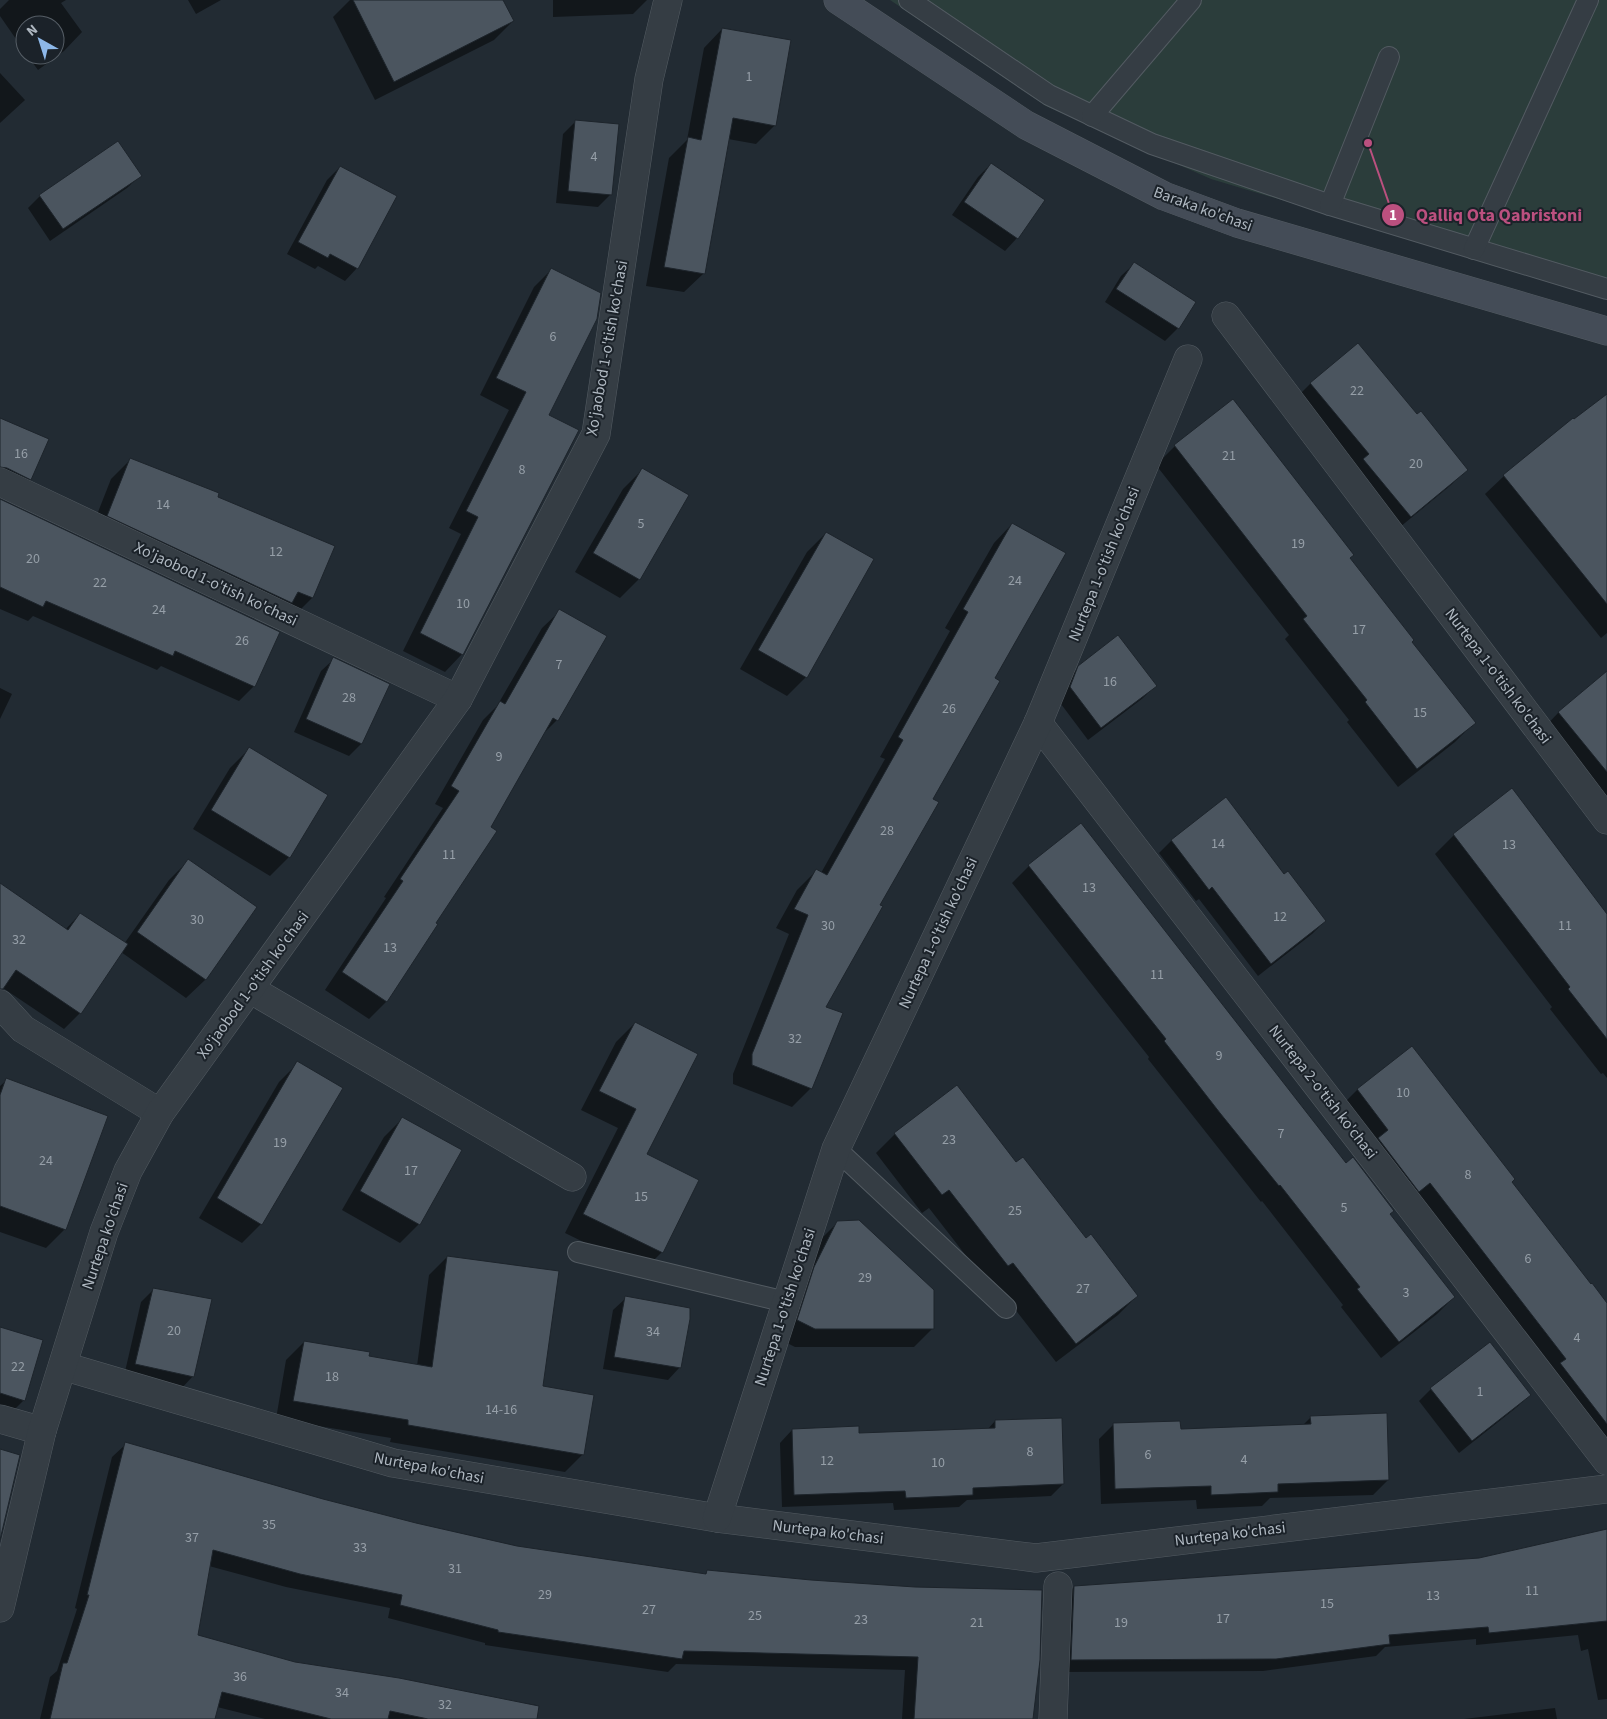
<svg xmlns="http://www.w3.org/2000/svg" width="1607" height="1719" font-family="'Source Sans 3',sans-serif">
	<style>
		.green { fill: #2b3d3b }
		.shadow { fill: #0007 }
		.building { fill: #4b555f; stroke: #1d242b }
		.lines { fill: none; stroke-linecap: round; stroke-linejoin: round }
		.service-casing { stroke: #535b62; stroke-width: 22 }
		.minor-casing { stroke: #535b62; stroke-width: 29 }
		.secondary-casing { stroke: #535b62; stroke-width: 29 }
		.service { stroke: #353d44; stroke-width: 20 }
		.minor { stroke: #353d44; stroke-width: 28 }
		.secondary { stroke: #444c57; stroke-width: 28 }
		.labels { text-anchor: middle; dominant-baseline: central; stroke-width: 4; stroke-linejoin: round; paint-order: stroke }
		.number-label { font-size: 14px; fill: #969fa8 }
		.street-label { font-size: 16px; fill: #afb8c1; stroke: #1b2229 }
		.leader { fill: none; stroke: #bb507f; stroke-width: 2 }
		.callout-dot { fill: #bb507f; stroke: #1b2229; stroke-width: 2 }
		.mark-label { font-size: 15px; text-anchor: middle; font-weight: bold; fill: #fff }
		.callout-label { font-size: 18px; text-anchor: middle; font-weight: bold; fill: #bb507f; stroke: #1b2229; stroke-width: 4; stroke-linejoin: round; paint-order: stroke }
	</style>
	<rect width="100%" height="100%" fill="#222b33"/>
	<path class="green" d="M 890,0 L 1607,0 L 1607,297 L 1211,179 L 1046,106 Z"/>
	<g class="shadow">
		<path d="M 9,0 L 66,0 L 61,3 L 82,32 L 64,51 L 38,70 L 27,55 L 55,55 L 55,25 L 25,25 L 25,52 L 0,16 L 0,9 Z"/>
		<path d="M 188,0 L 221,0 L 196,14 Z"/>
		<path d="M 350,0 L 502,0 L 513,21 L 494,40 L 375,100 L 333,17 Z"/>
		<path d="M 553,0 L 647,0 L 633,14 L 553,17 Z"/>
		<path d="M 722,29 L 775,125 L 756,144 L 728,139 L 703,274 L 684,292 L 646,286 L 669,158 L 687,140 L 704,48 Z"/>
		<path d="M 0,73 L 25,100 L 0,123 Z"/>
		<path d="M 576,121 L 611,194 L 598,207 L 556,203 L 563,134 Z"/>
		<path d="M 991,164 L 1017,238 L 1005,251 L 952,215 L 978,177 Z"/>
		<path d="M 340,167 L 357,268 L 345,281 L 318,266 L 315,269 L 287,254 L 327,180 Z"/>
		<path d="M 140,176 L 127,188 L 50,241 L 28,208 L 40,196 Z"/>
		<path d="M 1134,264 L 1178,328 L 1165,341 L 1105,302 L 1121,276 Z"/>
		<path d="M 552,269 L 548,416 L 462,654 L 445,672 L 403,651 L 461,534 L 449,528 L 509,410 L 480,395 L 534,287 Z"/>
		<path d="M 1358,345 L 1417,416 L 1467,469 L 1451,485 L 1394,532 L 1294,400 L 1310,384 Z"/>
		<path d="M 1607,395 L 1607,633 L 1601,638 L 1485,494 L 1504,476 Z"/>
		<path d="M 0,419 L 30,479 L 16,494 L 0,486 Z"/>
		<path d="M 1175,446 L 1411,642 L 1474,723 L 1455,742 L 1398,787 L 1347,722 L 1349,720 L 1285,639 L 1289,635 L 1156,465 Z"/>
		<path d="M 130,460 L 333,547 L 312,598 L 293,617 L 89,535 L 111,479 Z"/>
		<path d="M 642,470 L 639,579 L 620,598 L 575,572 L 623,489 Z"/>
		<path d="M 0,501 L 254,686 L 239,701 L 161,666 L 157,670 L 33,616 L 28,621 L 0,609 Z"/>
		<path d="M 1012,524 L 931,800 L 879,906 L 825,1007 L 811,1088 L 792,1107 L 733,1084 L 733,1074 L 789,934 L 776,928 L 797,890 L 816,871 L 821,873 L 885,759 L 880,757 L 950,631 L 945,628 L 994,543 Z"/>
		<path d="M 826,533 L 806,677 L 787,696 L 740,669 L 807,552 Z"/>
		<path d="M 560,611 L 557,720 L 541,736 L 434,923 L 437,925 L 386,1002 L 369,1019 L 325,990 L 386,898 L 384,897 L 443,808 L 435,804 L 483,720 L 497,706 L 542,628 Z"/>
		<path d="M 334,659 L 388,685 L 361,744 L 349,756 L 294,732 L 321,671 Z"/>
		<path d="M 1079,667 L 1155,686 L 1143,698 L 1088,740 L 1058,700 L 1066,680 Z"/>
		<path d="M 1607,673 L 1607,820 L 1540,732 L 1558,713 Z"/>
		<path d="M 0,688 L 12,694 L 0,719 Z"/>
		<path d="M 249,749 L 289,857 L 270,876 L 193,829 L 230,768 Z"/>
		<path d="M 1512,790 L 1607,915 L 1607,1078 L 1603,1073 L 1601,1074 L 1550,1009 L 1552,1007 L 1435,854 L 1454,835 Z"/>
		<path d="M 1171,841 L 1284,875 L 1325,921 L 1312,934 L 1258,976 L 1199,899 L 1196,901 L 1159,853 Z"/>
		<path d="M 188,861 L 255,908 L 205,980 L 186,998 L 121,952 L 80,1013 L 64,1029 L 0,986 L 0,884 L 65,930 L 80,914 L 124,944 L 169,880 Z"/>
		<path d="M 1029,866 L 1346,1165 L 1389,1214 L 1454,1297 L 1437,1314 L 1381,1358 L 1341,1307 L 1343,1305 L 1262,1201 L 1261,1202 L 1148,1059 L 1149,1057 L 1012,883 Z"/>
		<path d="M 635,1023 L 646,1155 L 698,1180 L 661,1253 L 643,1271 L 565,1233 L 618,1128 L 581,1110 L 616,1042 Z"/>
		<path d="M 1412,1048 L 1511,1182 L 1607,1305 L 1607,1453 L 1345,1102 L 1357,1090 Z"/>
		<path d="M 298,1063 L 261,1224 L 242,1243 L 199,1218 L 279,1082 Z"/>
		<path d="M 7,1080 L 65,1229 L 46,1248 L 0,1232 L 0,1086 Z"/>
		<path d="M 957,1087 L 1015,1164 L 1137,1296 L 1118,1315 L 1056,1362 L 993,1281 L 988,1284 L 929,1208 L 922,1213 L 876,1153 L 895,1134 Z"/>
		<path d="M 403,1118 L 419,1224 L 400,1243 L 342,1210 L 384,1137 Z"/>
		<path d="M 837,1223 L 933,1328 L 914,1347 L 795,1347 L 779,1339 L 818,1242 Z"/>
		<path d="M 447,1257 L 542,1387 L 583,1454 L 565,1472 L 390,1442 L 391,1438 L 276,1419 L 286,1360 L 304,1342 L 368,1357 L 417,1366 L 429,1275 Z"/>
		<path d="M 154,1289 L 193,1376 L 181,1389 L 124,1376 L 141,1302 Z"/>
		<path d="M 626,1298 L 680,1367 L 668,1380 L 603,1369 L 613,1310 Z"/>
		<path d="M 0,1329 L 24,1400 L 5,1419 L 0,1418 Z"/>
		<path d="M 1431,1389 L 1530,1395 L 1517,1407 L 1459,1453 L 1419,1401 Z"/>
		<path d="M 1311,1417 L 1388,1480 L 1373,1495 L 1270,1498 L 1262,1506 L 1197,1509 L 1196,1500 L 1101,1504 L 1099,1439 L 1114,1424 L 1179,1430 L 1302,1426 Z"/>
		<path d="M 995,1421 L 1063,1484 L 1051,1496 L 967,1500 L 959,1507 L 894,1510 L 893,1503 L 782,1507 L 780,1443 L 792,1430 L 858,1435 L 987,1430 Z"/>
		<path d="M 126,1444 L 323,1501 L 416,1524 L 517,1547 L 704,1575 L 707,1572 L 810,1581 L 1032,1719 L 902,1719 L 905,1670 L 676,1664 L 668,1672 L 485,1645 L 485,1643 L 388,1618 L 390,1608 L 286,1587 L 209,1566 L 196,1636 L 295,1664 L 536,1705 L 533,1719 L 265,1719 L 217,1707 L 214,1719 L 40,1719 L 50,1677 L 57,1671 L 77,1609 L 75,1608 L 112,1457 Z"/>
		<path d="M 1607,1531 L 1607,1699 L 1598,1700 L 1588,1649 L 1581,1651 L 1578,1635 L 1476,1645 L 1476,1639 L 1385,1647 L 1376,1656 L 1263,1671 L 1059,1672 L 1061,1600 L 1074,1587 L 1479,1559 Z"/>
		<path d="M 1555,1708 L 1557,1719 L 1464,1719 Z"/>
	</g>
	<g class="building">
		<path d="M 353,0 L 503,0 L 514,21 L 394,82 Z"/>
		<path d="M 722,28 L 791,40 L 776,126 L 733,118 L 705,274 L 664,267 L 688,137 L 701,140 Z"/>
		<path d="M 575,120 L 619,124 L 612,195 L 568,191 Z"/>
		<path d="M 118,141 L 142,176 L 63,229 L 39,195 Z"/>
		<path d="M 991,163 L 1045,200 L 1018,239 L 964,202 Z"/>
		<path d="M 340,166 L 397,196 L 358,269 L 330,254 L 328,258 L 298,242 Z"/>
		<path d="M 1134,262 L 1196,302 L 1179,329 L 1116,289 Z"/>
		<path d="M 551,268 L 601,293 L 597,319 L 549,415 L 579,430 L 463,655 L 420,633 L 478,517 L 466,511 L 526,392 L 496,378 Z"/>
		<path d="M 1358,343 L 1417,414 L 1421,411 L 1468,470 L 1411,517 L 1363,459 L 1369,454 L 1310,383 Z"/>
		<path d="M 1607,394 L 1607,604 L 1503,475 L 1573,418 L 1574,419 Z"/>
		<path d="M 1233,399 L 1354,555 L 1350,558 L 1414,640 L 1412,642 L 1476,723 L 1417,769 L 1365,702 L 1367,700 L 1303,619 L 1307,616 L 1174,445 Z"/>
		<path d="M 0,418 L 49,439 L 31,480 L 7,468 L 0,467 Z"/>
		<path d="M 130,458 L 219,493 L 218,497 L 335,546 L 313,598 L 298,592 L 292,603 L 107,516 Z"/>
		<path d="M 642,468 L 689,495 L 640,580 L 593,553 Z"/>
		<path d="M 0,499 L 280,632 L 255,687 L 175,651 L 173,656 L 46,601 L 43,607 L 0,587 Z"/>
		<path d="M 1012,523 L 1066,553 L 995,678 L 1000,681 L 933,799 L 939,802 L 880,905 L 883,906 L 826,1007 L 843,1013 L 812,1089 L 752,1065 L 752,1054 L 808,915 L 794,909 L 816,869 L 827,875 L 903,740 L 898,737 L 968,612 L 963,609 Z"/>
		<path d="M 826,532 L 874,559 L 807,678 L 758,650 Z"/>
		<path d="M 559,609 L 607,636 L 558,721 L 553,718 L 491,827 L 497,831 L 436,923 L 438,924 L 387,1002 L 342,972 L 403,881 L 400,879 L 459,791 L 451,786 L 500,701 L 505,704 Z"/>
		<path d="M 1118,635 L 1157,686 L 1101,728 L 1070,687 L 1078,666 Z"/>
		<path d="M 333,657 L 390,684 L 362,744 L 306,719 Z"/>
		<path d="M 1607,671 L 1607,772 L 1558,712 Z"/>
		<path d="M 249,747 L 328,795 L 290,858 L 211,810 Z"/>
		<path d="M 1512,788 L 1607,914 L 1607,1039 L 1568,989 L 1570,987 L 1453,834 Z"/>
		<path d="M 1226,797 L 1284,874 L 1288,871 L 1326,921 L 1271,964 L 1212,887 L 1209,890 L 1171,840 Z"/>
		<path d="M 1081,823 L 1346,1163 L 1353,1157 L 1394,1211 L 1390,1214 L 1455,1297 L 1399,1342 L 1357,1289 L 1360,1287 L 1280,1185 L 1279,1186 L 1220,1113 L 1164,1041 L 1166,1039 L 1028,865 Z"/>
		<path d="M 188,859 L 257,907 L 206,980 L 137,932 Z"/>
		<path d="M 0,883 L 68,930 L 80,913 L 128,944 L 81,1014 L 16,970 L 3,989 L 0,989 Z"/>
		<path d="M 635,1022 L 698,1054 L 647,1154 L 699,1180 L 663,1253 L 583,1214 L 636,1109 L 599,1091 Z"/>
		<path d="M 1412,1046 L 1515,1179 L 1512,1182 L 1591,1284 L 1592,1283 L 1607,1303 L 1607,1424 L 1560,1363 L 1566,1359 L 1430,1183 L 1419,1192 L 1378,1138 L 1388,1130 L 1357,1089 Z"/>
		<path d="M 297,1061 L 343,1088 L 262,1225 L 217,1198 Z"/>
		<path d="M 6,1078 L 108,1116 L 66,1230 L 0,1206 L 0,1095 Z"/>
		<path d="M 957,1085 L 1016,1162 L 1023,1157 L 1086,1238 L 1091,1234 L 1138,1296 L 1076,1344 L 1013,1263 L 1008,1266 L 949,1190 L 942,1195 L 894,1133 Z"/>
		<path d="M 402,1117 L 462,1150 L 420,1225 L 360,1191 Z"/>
		<path d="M 859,1220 L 934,1290 L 934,1329 L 815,1329 L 797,1320 L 814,1267 L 837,1221 Z"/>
		<path d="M 447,1256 L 559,1271 L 543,1386 L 594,1395 L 584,1455 L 408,1425 L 408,1420 L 293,1401 L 304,1341 L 370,1352 L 369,1356 L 432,1367 Z"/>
		<path d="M 153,1288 L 212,1299 L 194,1377 L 135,1364 Z"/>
		<path d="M 625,1296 L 690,1308 L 690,1319 L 681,1368 L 614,1357 Z"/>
		<path d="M 0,1327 L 43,1340 L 25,1401 L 0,1393 Z"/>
		<path d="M 1490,1342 L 1531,1395 L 1472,1441 L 1430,1388 Z"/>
		<path d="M 1387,1413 L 1389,1480 L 1278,1484 L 1278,1492 L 1211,1495 L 1211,1486 L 1115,1489 L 1113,1423 L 1180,1421 L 1181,1429 L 1311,1424 L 1310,1416 Z"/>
		<path d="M 1062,1418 L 1064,1484 L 973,1488 L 973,1495 L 906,1498 L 905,1491 L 794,1495 L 792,1429 L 859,1426 L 859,1433 L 995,1428 L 995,1420 Z"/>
		<path d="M 125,1442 L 323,1499 L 416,1523 L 517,1546 L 706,1574 L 707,1570 L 811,1580 L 915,1587 L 1042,1590 L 1040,1660 L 1033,1719 L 914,1719 L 918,1657 L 684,1651 L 682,1659 L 498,1632 L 498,1630 L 400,1605 L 402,1595 L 300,1574 L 213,1550 L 198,1635 L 295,1662 L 399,1678 L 539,1706 L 537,1719 L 428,1719 L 390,1711 L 388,1719 L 331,1719 L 222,1692 L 215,1719 L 50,1719 L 63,1663 L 67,1663 L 89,1595 L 87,1595 Z"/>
		<path d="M 0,1449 L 20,1455 L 0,1540 Z"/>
		<path d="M 1607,1529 L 1607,1621 L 1489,1633 L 1488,1627 L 1389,1635 L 1390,1644 L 1276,1659 L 1071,1660 L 1074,1586 L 1479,1558 Z"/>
	</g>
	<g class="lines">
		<defs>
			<g id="service">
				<path d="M 909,0 L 1049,95 L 1152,144 L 1330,205 L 1607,289"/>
				<path d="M 1092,116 L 1191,0"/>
				<path d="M 1330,205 L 1389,57"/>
				<path d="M 1474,249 L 1588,0"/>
				<path d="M 836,1149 L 1006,1308"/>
				<path d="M 578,1252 L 786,1302"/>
			</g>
			<g id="minor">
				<path d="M 1226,316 L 1607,820"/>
				<path d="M 0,482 L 458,699"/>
				<path d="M 1038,723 L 1607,1461"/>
				<path d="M 250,989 L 572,1177"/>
				<path d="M 0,1004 L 23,1029 L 160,1113"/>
				<path d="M 63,1366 L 393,1463 L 717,1518 L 1036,1558 L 1607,1489"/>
				<path d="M 0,1419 L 42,1431"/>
				<path d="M 717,1518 L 836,1149 L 1038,723 L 1188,359"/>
				<path d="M 0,1608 L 42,1431 L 104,1232 L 128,1171 L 160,1113 L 458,699 L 596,434 L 649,79 L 668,0"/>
				<path d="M 1053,1719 L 1058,1586"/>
			</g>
			<path id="secondary" d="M 838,0 L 1026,125 L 1164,196 L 1237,223 L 1607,331"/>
		</defs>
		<use href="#service" class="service-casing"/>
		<use href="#minor" class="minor-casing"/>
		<use href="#secondary" class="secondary-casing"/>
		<use href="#service" class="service"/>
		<use href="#minor" class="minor"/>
		<use href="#secondary" class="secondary"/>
	</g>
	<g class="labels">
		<g class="number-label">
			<text x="749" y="77">1</text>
			<text x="594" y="157">4</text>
			<text x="553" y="337">6</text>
			<text x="1357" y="391">22</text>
			<text x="21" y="454">16</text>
			<text x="1229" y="456">21</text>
			<text x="1416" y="464">20</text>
			<text x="522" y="470">8</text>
			<text x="163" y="505">14</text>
			<text x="641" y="524">5</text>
			<text x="1298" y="544">19</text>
			<text x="276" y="552">12</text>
			<text x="33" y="559">20</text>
			<text x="1015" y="581">24</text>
			<text x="100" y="583">22</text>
			<text x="463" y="604">10</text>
			<text x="159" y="610">24</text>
			<text x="1359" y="630">17</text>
			<text x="242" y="641">26</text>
			<text x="559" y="665">7</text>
			<text x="1110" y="682">16</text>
			<text x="349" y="698">28</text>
			<text x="949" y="709">26</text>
			<text x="1420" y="713">15</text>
			<text x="499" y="757">9</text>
			<text x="887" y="831">28</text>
			<text x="1218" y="844">14</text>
			<text x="1509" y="845">13</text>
			<text x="449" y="855">11</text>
			<text x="1089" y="888">13</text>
			<text x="1280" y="917">12</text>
			<text x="197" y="920">30</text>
			<text x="828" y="926">30</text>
			<text x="1565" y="926">11</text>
			<text x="19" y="940">32</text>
			<text x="390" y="948">13</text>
			<text x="1157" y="975">11</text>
			<text x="795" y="1039">32</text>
			<text x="1219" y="1056">9</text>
			<text x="1403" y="1093">10</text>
			<text x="1281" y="1134">7</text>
			<text x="949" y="1140">23</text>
			<text x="280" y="1143">19</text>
			<text x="46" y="1161">24</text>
			<text x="411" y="1171">17</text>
			<text x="1468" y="1175">8</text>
			<text x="641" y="1197">15</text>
			<text x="1344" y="1208">5</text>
			<text x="1015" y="1211">25</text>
			<text x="1528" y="1259">6</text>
			<text x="865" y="1278">29</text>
			<text x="1083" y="1289">27</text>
			<text x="1406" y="1293">3</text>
			<text x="174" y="1331">20</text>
			<text x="653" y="1332">34</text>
			<text x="1577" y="1338">4</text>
			<text x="18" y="1367">22</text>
			<text x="332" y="1377">18</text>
			<text x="1480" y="1392">1</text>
			<text x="501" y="1410">14-16</text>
			<text x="1030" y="1452">8</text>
			<text x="1148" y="1455">6</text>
			<text x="1244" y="1460">4</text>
			<text x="827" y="1461">12</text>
			<text x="938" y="1463">10</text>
			<text x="269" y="1525">35</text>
			<text x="192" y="1538">37</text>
			<text x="360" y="1548">33</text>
			<text x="455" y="1569">31</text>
			<text x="1532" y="1591">11</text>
			<text x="545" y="1595">29</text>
			<text x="1433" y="1596">13</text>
			<text x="1327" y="1604">15</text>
			<text x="649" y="1610">27</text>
			<text x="755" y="1616">25</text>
			<text x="1223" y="1619">17</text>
			<text x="861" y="1620">23</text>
			<text x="977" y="1623">21</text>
			<text x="1121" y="1623">19</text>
			<text x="240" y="1677">36</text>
			<text x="342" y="1693">34</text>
			<text x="445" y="1705">32</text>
		</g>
		<g class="street-label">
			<text transform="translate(1203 209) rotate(20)">Baraka ko'chasi</text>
			<text transform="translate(607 348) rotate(-80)">Xo'jaobod 1-o'tish ko'chasi</text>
			<text transform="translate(1104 564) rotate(-68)">Nurtepa 1-o'tish ko'chasi</text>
			<text transform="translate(216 584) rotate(25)">Xo'jaobod 1-o'tish ko'chasi</text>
			<text transform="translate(1498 676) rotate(53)">Nurtepa 1-o'tish ko'chasi</text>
			<text transform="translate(938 933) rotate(-65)">Nurtepa 1-o'tish ko'chasi</text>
			<text transform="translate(253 985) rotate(-54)">Xo'jaobod 1-o'tish ko'chasi</text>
			<text transform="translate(1323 1092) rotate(52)">Nurtepa 2-o'tish ko'chasi</text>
			<text transform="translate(105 1236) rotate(-71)">Nurtepa ko'chasi</text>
			<text transform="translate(785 1307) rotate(-72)">Nurtepa 1-o'tish ko'chasi</text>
			<text transform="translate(429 1468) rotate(11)">Nurtepa ko'chasi</text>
			<text transform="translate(828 1532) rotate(7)">Nurtepa ko'chasi</text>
			<text transform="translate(1230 1534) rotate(-7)">Nurtepa ko'chasi</text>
		</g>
	</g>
	<path class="leader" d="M1368 143L1393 215"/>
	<g class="callout-dot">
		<circle cx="1368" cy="143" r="5"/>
		<circle cx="1393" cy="215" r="12"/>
	</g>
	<g class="mark-label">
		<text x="1393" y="220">1</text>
	</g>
	<g class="callout-label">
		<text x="1499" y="221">Qalliq Ota Qabristoni</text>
	</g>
	<g transform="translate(40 40) rotate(321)"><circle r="24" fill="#1b2229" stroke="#565e66"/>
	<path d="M0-4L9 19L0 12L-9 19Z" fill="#8db8e9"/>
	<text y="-8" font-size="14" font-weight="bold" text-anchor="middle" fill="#afb8c1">N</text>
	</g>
</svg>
